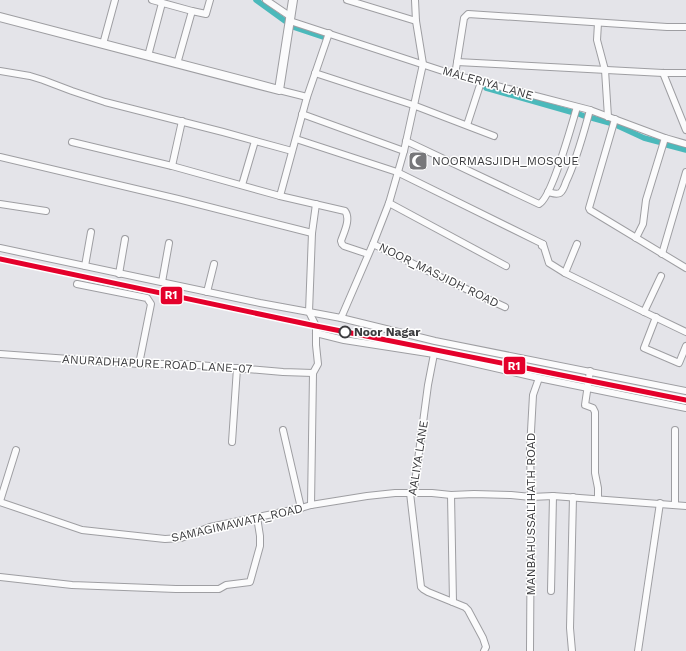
<svg xmlns="http://www.w3.org/2000/svg" width="686" height="651" font-family="'Work Sans',sans-serif">
	<style>
		.lines { fill: none; stroke-linecap: round; stroke-linejoin: round }
		.canal { stroke: #4bb9bb; stroke-width: 5.5 }
		.street-casing { stroke: #9e9ea2; stroke-width: 8 }
		.secondary-casing { stroke: #9e9ea2; stroke-width: 10 }
		.street { stroke: #fbfbfc; stroke-width: 6 }
		.secondary { stroke: #fbfbfc; stroke-width: 8 }
		.rail-1-casing { stroke: #fff; stroke-width: 8 }
		.rail-1 { stroke: #e4002b; stroke-width: 5 }
		.stop-dot { fill: #fff; stroke: #3c3c3f; stroke-width: 2 }
		.labels { text-anchor: middle; dominant-baseline: central; stroke-width: 3; stroke-linejoin: round; paint-order: stroke }
		.street-label { font-size: 12px; fill: #3c3c3f; stroke: #fff }
		.poi-label { font-size: 12px; fill: #3c3c3f; stroke: #fff; text-anchor: start }
		.stop-label { font-size: 12px; font-weight: bold; fill: #3c3c3f; stroke: #fff; text-anchor: start }
		.line-badge { stroke: #fff; stroke-width: 1.5 }
		.badge-label { font-size: 11px; text-anchor: middle; font-weight: bold; fill: #fff }
	</style>
	<rect width="100%" height="100%" fill="#e4e4e9"/>
	<g class="lines">
		<g class="canal">
			<path d="M 256,0 L 285,21"/>
			<path d="M 293,27 L 323,37"/>
			<path d="M 485,86 L 486,88 L 571,112"/>
			<path d="M 579,114 L 584,116"/>
			<path d="M 592,118 L 610,123"/>
			<path d="M 618,126 L 644,138 L 659,142"/>
			<path d="M 667,145 L 686,150"/>
		</g>
		<defs>
			<g id="street">
				<path d="M 152,0 L 192,11 L 206,14 L 210,0"/>
				<path d="M 266,0 L 291,17"/>
				<path d="M 347,0 L 416,21"/>
				<path d="M 290,21 L 455,75 L 590,110 L 665,138 L 686,144"/>
				<path d="M 598,23 L 597,40 L 605,70 L 608,117"/>
				<path d="M 103,44 L 115,0"/>
				<path d="M 148,56 L 162,3"/>
				<path d="M 457,62 L 663,73 L 686,73"/>
				<path d="M 177,64 L 192,11"/>
				<path d="M 0,71 L 30,76 L 43,80 L 72,91 L 105,102 L 223,132 L 292,151"/>
				<path d="M 315,73 L 413,105 L 494,136"/>
				<path d="M 663,73 L 686,130"/>
				<path d="M 455,75 L 464,18 L 468,14 L 667,27 L 686,27"/>
				<path d="M 279,90 L 307,97"/>
				<path d="M 302,114 L 404,151"/>
				<path d="M 615,119 L 589,208 L 590,210 L 686,268"/>
				<path d="M 467,125 L 481,82"/>
				<path d="M 296,139 L 397,172 L 543,244"/>
				<path d="M 406,141 L 539,204 C 552,198 572,123 577,107"/>
				<path d="M 72,142 L 172,166 L 280,196 L 345,211 C 351,219 344,232 341,241 L 342,244 L 344,246 L 368,254"/>
				<path d="M 0,157 L 178,199 L 312,233"/>
				<path d="M 172,166 L 182,121"/>
				<path d="M 242,185 L 255,141"/>
				<path d="M 548,192 C 552,193 556,195 560,193 C 563,191 565,185 566,182 C 577,159 583,135 590,110"/>
				<path d="M 280,196 L 307,97 L 329,33"/>
				<path d="M 389,203 L 506,266"/>
				<path d="M 0,204 L 46,211"/>
				<path d="M 316,204 L 312,233 L 309,312 L 341,318 L 373,244 L 389,203 L 404,151 L 423,64 L 416,21 L 415,0"/>
				<path d="M 636,238 L 643,224 L 646,200 L 665,138"/>
				<path d="M 373,244 L 438,276 L 505,307"/>
				<path d="M 577,244 L 565,273 L 636,308 L 686,332"/>
				<path d="M 542,246 L 543,244 L 549,263 L 565,273"/>
				<path d="M 0,248 L 260,303 L 309,312 L 316,326 L 316,345 L 318,364 L 313,373 L 311,505"/>
				<path d="M 662,254 L 686,172"/>
				<path d="M 85,266 L 91,232"/>
				<path d="M 119,274 L 125,239"/>
				<path d="M 162,282 L 169,243"/>
				<path d="M 77,284 L 147,298 L 151,304 L 139,364"/>
				<path d="M 207,292 L 214,264"/>
				<path d="M 644,312 L 661,276"/>
				<path d="M 656,317 L 644,348 L 679,363 L 686,346"/>
				<path d="M 341,318 L 435,341 L 686,391"/>
				<path d="M 316,333 L 344,340 L 434,354 L 539,378 L 686,408"/>
				<path d="M 0,354 L 139,364 L 186,364 L 283,372 L 313,373"/>
				<path d="M 434,354 L 428,385 L 414,490 L 410,493 L 421,587 L 423,589 L 428,592 L 465,607 L 468,610 L 483,638 L 486,647 L 484,651"/>
				<path d="M 590,371 L 585,405 L 593,408 L 595,412 L 595,473 L 598,488 L 598,499"/>
				<path d="M 283,430 L 301,508"/>
				<path d="M 232,442 L 237,368"/>
				<path d="M 451,495 L 453,602"/>
				<path d="M 0,501 L 16,450"/>
				<path d="M 0,502 L 82,530 L 165,539 L 181,538 L 210,527 L 301,508 L 311,505 L 367,496 L 395,493 L 432,493 L 451,495 L 474,494 L 511,495 L 531,497 L 553,496 L 686,506"/>
				<path d="M 675,505 L 675,430"/>
				<path d="M 0,577 L 72,585 L 176,589 L 219,589 L 226,585 L 250,582 L 260,546 L 260,536 L 257,517"/>
				<path d="M 551,591 L 553,496"/>
				<path d="M 530,651 L 531,497 L 530,449 L 533,395 L 539,378"/>
				<path d="M 572,651 L 570,628 L 573,497"/>
				<path d="M 638,651 L 660,503"/>
			</g>
			<path id="secondary" d="M 0,17 L 279,90 L 293,0"/>
		</defs>
		<use href="#street" class="street-casing"/>
		<use href="#secondary" class="secondary-casing"/>
		<use href="#street" class="street"/>
		<use href="#secondary" class="secondary"/>
		<defs>
			<path id="rail-1" d="M 0,259 L 316,326 L 686,400"/>
		</defs>
		<use href="#rail-1" class="rail-1-casing"/>
		<use href="#rail-1" class="rail-1"/>
	</g>
	<defs>
		<symbol id="mosque-square" viewBox="-11 -11 22 22"><rect x="-9" y="-9" width="18" height="18" rx="4" fill="#77777a" stroke="#fff"/><path d="M3.5-4.9A6 6 0 1 0 3.5 4.9A5 5 0 1 1 3.5-4.9Z" fill="#fff"/></symbol>
	</defs>
	<g fill-rule="evenodd">
		<use href="#mosque-square" x="407" y="150" width="22" height="22"/>
	</g>
	<circle class="stop-dot" cx="345" cy="332" r="5.5"/>
	<g class="labels">
		<g class="street-label">
			<text transform="translate(488 83) rotate(16)">MALERIYA LANE</text>
			<text transform="translate(439 275) rotate(26)">NOOR_MASJIDH ROAD</text>
			<text transform="translate(157 364) rotate(3)">ANURADHAPURE ROAD LANE-07</text>
			<text transform="translate(418 458) rotate(-81)">AALIYA LANE</text>
			<text transform="translate(531 514) rotate(-90)">MANBAHUSSALIHATH ROAD</text>
			<text transform="translate(237 523) rotate(-13)">SAMAGIMAWATA_ROAD</text>
		</g>
		<g class="poi-label">
			<text x="432" y="161">NOORMASJIDH_MOSQUE</text>
		</g>
		<g class="stop-label">
			<text x="354" y="332">Noor Nagar</text>
		</g>
	</g>
	<g class="line-badge">
		<rect x="160" y="286" width="23" height="19" rx="4" fill="#e4002b"/>
		<rect x="503" y="356" width="23" height="19" rx="4" fill="#e4002b"/>
	</g>
	<g class="badge-label">
		<text x="171" y="299">R1</text>
		<text x="514" y="370">R1</text>
	</g>
</svg>
